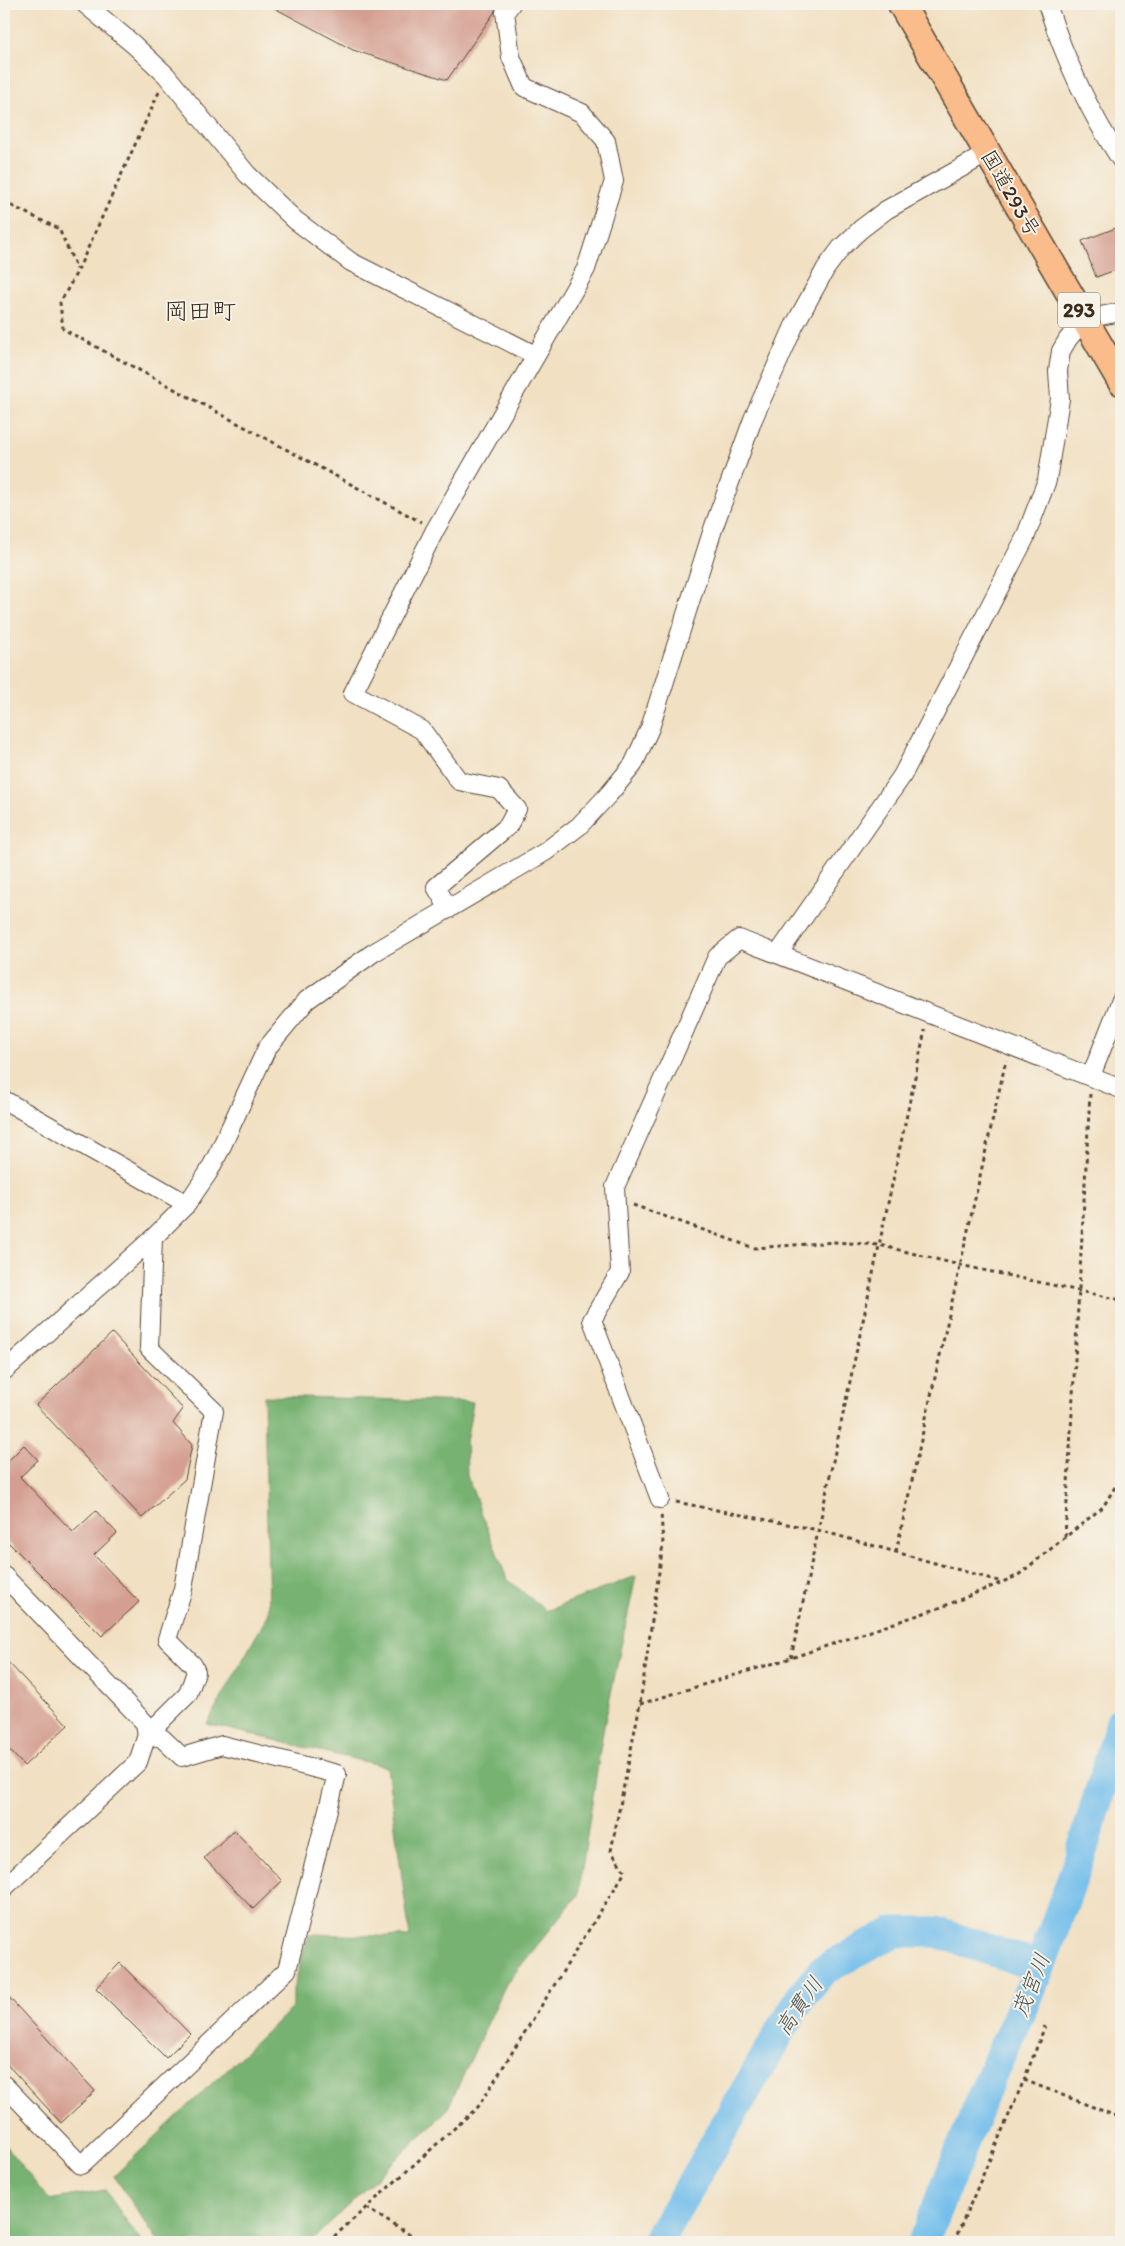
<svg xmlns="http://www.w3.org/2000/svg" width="1125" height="2246" font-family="Itim,'Klee One',sans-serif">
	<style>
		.forest { fill: #77b272; stroke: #596e48 }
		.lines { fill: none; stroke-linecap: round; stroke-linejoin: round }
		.river { stroke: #72beec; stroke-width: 31 }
		.building { fill: #d49f92 }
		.minor-casing { stroke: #564537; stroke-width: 20 }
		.highway-casing { stroke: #564537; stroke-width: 29 }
		.path { stroke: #564537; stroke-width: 3; stroke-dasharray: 4 4; stroke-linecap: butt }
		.minor { stroke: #fff; stroke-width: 18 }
		.highway { stroke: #f9bc8a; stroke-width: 26 }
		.labels { text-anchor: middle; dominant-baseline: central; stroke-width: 4; stroke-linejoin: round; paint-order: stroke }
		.shield { fill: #f7f3e8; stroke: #73665b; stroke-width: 1 }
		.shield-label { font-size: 20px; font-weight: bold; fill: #3b2a1e }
		.street-label { font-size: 21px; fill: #3b2a1e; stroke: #f7f3e8 }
		.water-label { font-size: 22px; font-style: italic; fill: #4c565c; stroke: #f7f3e8 }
		.quarter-label { font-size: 24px; fill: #3b2a1e; stroke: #f7f3e8 }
	</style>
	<rect width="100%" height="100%" fill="#f7f3e8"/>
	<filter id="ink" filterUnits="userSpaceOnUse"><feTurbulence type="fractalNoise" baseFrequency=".02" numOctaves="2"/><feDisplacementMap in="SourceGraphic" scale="10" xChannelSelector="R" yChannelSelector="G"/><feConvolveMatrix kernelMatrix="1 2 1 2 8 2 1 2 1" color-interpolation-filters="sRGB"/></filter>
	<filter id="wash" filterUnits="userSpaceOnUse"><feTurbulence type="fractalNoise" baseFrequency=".0096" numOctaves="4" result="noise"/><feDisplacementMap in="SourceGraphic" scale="20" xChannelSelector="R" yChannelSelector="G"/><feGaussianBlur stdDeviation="1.12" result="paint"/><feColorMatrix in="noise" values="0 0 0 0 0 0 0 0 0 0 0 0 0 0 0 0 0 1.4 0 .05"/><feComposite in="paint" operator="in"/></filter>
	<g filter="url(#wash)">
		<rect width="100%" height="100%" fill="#f1e0c2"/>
		<g class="forest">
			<path d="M 264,1396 L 473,1402 L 466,1442 L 467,1476 L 507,1579 L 546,1611 L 636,1576 L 603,1731 L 578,1895 L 506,1984 L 447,2110 L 310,2242 L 159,2242 L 114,2176 L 293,2007 L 293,1989 L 309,1934 L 410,1937 L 387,1767 L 207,1724 L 269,1613 Z"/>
			<path d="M 4,2144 L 49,2200 L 105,2190 L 141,2242 L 4,2242 Z"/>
		</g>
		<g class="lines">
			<g class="river">
				<path d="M 657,2242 L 800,1998 L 823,1970 L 894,1932 L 937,1932 L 1040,1967"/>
				<path d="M 923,2242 L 988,2083 L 1040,1967 L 1080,1857 L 1121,1722"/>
			</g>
		</g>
		<g id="blocks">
			<g class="building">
				<path d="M 267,4 L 498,4 L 494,13 L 447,80 L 353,50 Z"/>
				<path d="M 1121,226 L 1121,268 L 1096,277 L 1082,241 Z"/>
				<path d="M 112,1333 L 183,1409 L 173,1423 L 192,1445 L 185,1479 L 142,1518 L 36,1405 Z"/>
				<path d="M 24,1445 L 38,1460 L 20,1477 L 73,1532 L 96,1511 L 117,1533 L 94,1555 L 139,1602 L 102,1636 L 4,1538 L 4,1465 Z"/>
				<path d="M 4,1658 L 68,1725 L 24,1766 L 4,1744 Z"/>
				<path d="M 234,1830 L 282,1881 L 253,1909 L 204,1858 Z"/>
				<path d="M 120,1963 L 190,2034 L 166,2058 L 96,1988 Z"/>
				<path d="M 4,1992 L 95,2091 L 61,2123 L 4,2061 Z"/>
			</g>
		</g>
	</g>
	<g filter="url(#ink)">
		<use href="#blocks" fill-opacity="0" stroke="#564537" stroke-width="1"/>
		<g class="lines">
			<defs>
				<g id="minor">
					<path d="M 85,4 L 133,44 L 166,75 L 247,174 L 295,220 L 351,262 L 535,355"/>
					<path d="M 1047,4 C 1065,59 1089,112 1121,160"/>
					<path d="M 449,909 L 436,887 L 508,826 L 517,809 L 499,789 L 459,781 L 422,730 L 353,693 L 435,530 L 586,269 L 614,181 L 606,141 L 582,113 L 524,87 L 511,57 L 505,12 L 511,4"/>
					<path d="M 778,954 L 902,776 L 1025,538 L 1047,480 L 1060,399 L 1058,371 L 1061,351 L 1068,339 L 1085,319 L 1121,312"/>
					<path d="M 1091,1076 L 1121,1000"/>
					<path d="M 4,1100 L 187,1204"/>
					<path d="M 4,1371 L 153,1238 L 187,1204 L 208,1173 L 220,1150 L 267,1048 L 307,1000 L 373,953 L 545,852 L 579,826 L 609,794 L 633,765 L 650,728 L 714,526 L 753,419 L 794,326 L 826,268 L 841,248 L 861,229 L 886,210 L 988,153"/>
					<path d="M 660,1499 L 592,1320 L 620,1272 L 615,1187 L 717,957 L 739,939 L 1121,1089"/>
					<path d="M 4,1576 L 145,1723 L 147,1735"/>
					<path d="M 4,1888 L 138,1762 L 147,1735 L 188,1694 L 196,1672 L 193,1665 L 167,1639 L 183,1589 L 214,1411 L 149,1348 L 153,1238"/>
					<path d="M 4,2085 L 81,2165 L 287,1970 L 337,1774 L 222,1745 L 182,1757 L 162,1738 L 147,1735"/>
				</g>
				<path id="highway" d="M 901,4 L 1121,382"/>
			</defs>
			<use href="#minor" class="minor-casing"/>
			<use href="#highway" class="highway-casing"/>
			<g class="path">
				<path d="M 159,92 L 78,270 L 60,303 L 63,329 L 421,522"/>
				<path d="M 4,202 L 59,229 L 77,269"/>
				<path d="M 633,1205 L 754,1248 L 835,1242 L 879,1245 L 960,1265 L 1121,1300"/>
				<path d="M 676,1502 L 818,1530 L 1002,1582"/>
				<path d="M 1065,1537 L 1090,1094"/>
				<path d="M 896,1552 L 1006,1060"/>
				<path d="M 791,1658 L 925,1030"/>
				<path d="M 640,1704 L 791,1658 L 942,1607 L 1017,1576 L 1103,1507 L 1121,1477"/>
				<path d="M 1024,2080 L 1121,2118"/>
				<path d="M 366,2208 L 422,2242"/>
				<path d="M 328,2242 L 478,2107 L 625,1872 L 611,1851 L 640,1704 L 663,1544 L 661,1513"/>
				<path d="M 954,2242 L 1024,2080 L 1045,2026"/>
			</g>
			<use href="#minor" class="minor"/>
			<use href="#highway" class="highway"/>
		</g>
	</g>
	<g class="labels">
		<rect class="shield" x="1058" y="292.5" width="42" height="35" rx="4"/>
		<g class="shield-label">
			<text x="1079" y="310">293</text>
		</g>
		<g class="street-label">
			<text transform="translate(1011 193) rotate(60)">国道293号</text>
		</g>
		<g class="water-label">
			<text transform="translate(1031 1985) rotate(-68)">茂宮川</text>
			<text transform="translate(799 2006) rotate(-55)">高貫川</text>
		</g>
		<g class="quarter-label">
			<text x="200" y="310">岡田町</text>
		</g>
	</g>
	<rect width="1125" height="2246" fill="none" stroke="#f7f3e8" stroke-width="20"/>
</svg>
